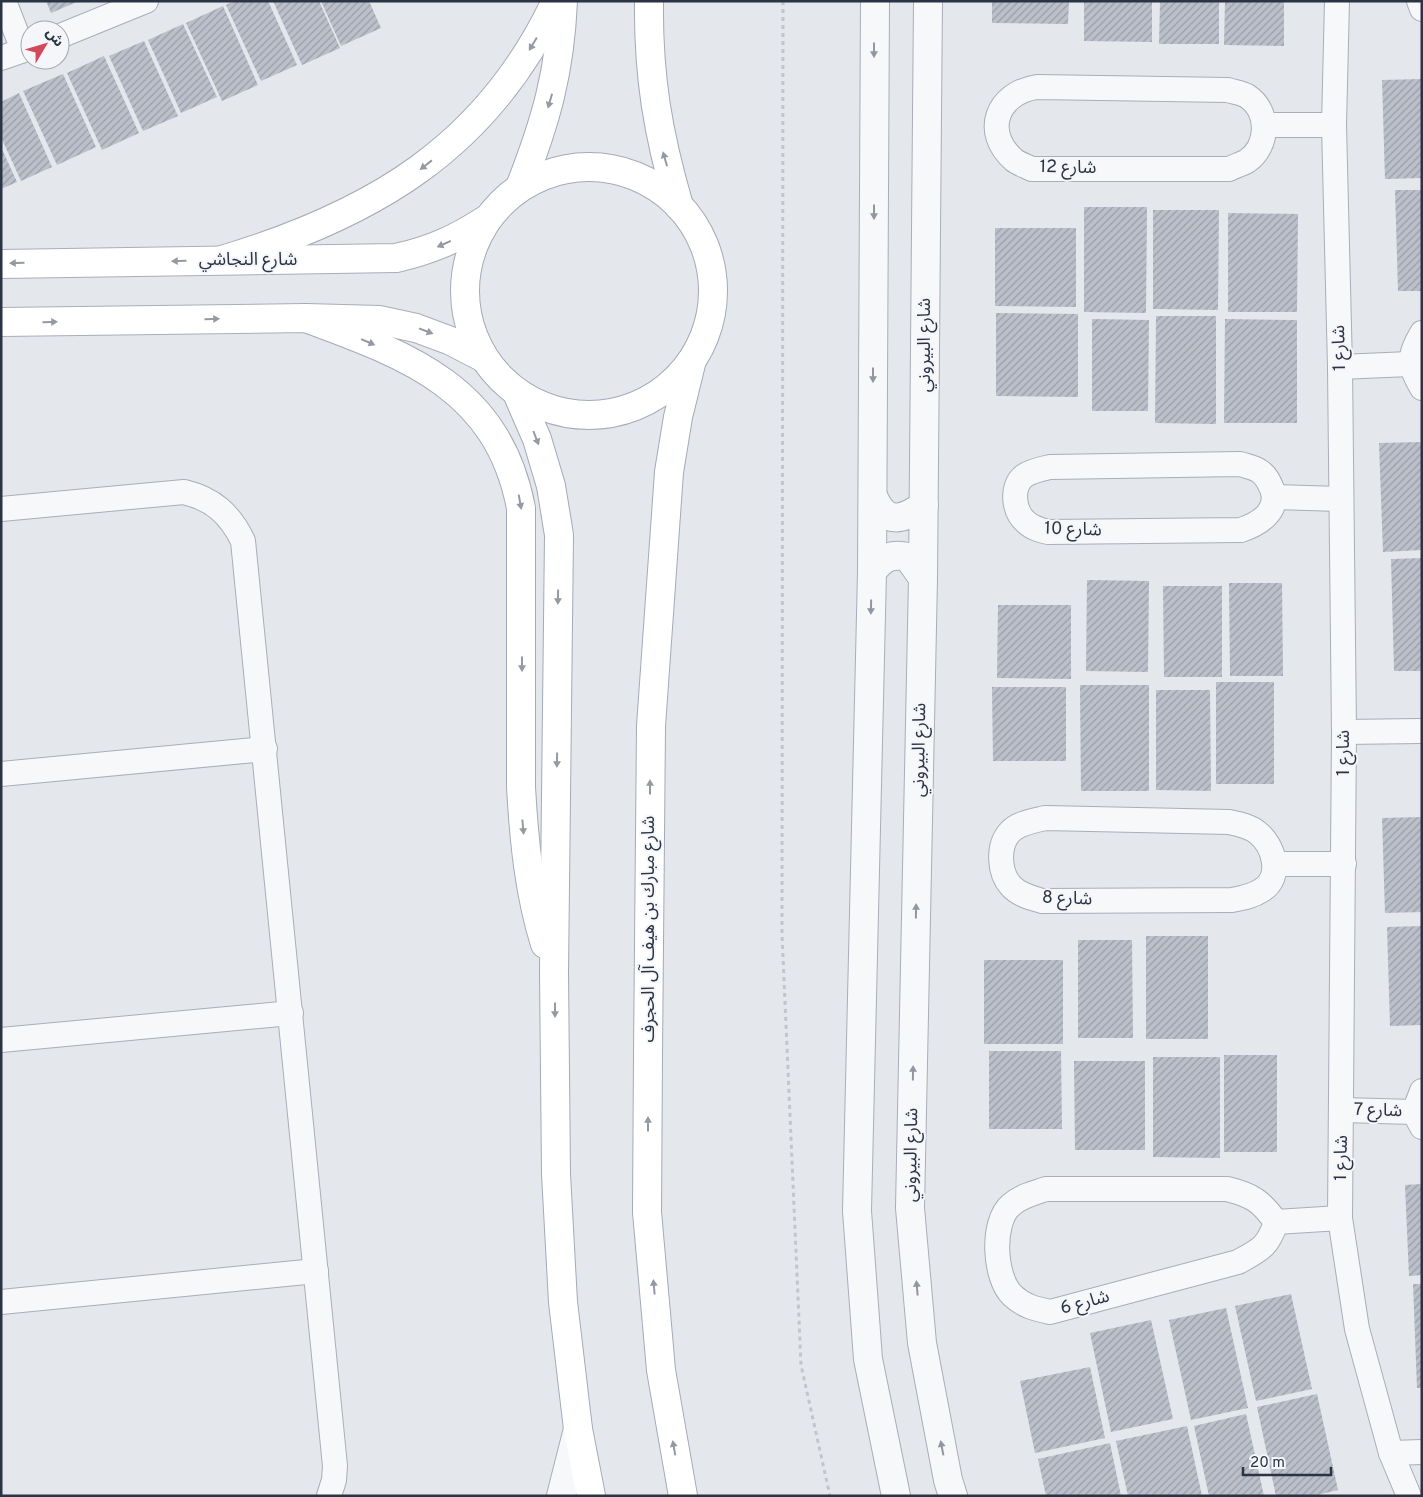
<svg xmlns="http://www.w3.org/2000/svg" width="1423" height="1497" font-family="Overpass,'Noto Sans Arabic',sans-serif">
	<style>
		.building { fill: url(#building-hatch) }
		.lines { fill: none; stroke-linecap: round; stroke-linejoin: round }
		.minor-casing { stroke: #a9aeb7; stroke-width: 26 }
		.tertiary-casing { stroke: #a9aeb7; stroke-width: 30 }
		.secondary-casing { stroke: #a9aeb7; stroke-width: 30 }
		.primary-casing { stroke: #a3abb8; stroke-width: 30 }
		.path { stroke: #c2c5cb; stroke-width: 3; stroke-dasharray: 4 4; stroke-linecap: butt }
		.minor { stroke: #f7f8fa; stroke-width: 24 }
		.tertiary { stroke: #f7f8fa; stroke-width: 28 }
		.secondary { stroke: #fff; stroke-width: 28 }
		.primary { stroke: #fff; stroke-width: 28 }
		.oneway { fill: #959aa2 }
		.oneway2 { fill: #9196a0 }
		.labels { text-anchor: middle; dominant-baseline: central; stroke-width: 4; stroke-linejoin: round; paint-order: stroke }
		.street-label { font-size: 18px; fill: #2b3445; stroke: #f4f6f9 }
	</style>
	<defs>
		<pattern id="building-hatch" width="6" height="6" patternUnits="userSpaceOnUse" patternTransform="scale(1.25)"><rect width="6" height="6" fill="#bbc0ca"/><path d="M-1 1l2-2M0 6l6-6M5 7l2-2" fill="none" stroke="#989da6"/></pattern>
	</defs>
	<rect width="100%" height="100%" fill="#e4e7ec"/>
	<g class="building">
		<path d="M 46,1 L 79,1 L 51,13 Z"/>
		<path d="M 234,1 L 268,1 L 297,65 L 261,81 L 226,5 Z"/>
		<path d="M 273,1 L 319,1 L 340,48 L 302,65 Z"/>
		<path d="M 321,1 L 369,1 L 381,28 L 341,46 Z"/>
		<path d="M 992,1 L 1069,1 L 1068,24 L 992,23 Z"/>
		<path d="M 1084,1 L 1152,1 L 1152,42 L 1084,41 Z"/>
		<path d="M 1160,1 L 1219,1 L 1219,44 L 1159,44 Z"/>
		<path d="M 1225,1 L 1284,1 L 1284,46 L 1224,45 Z"/>
		<path d="M 223,6 L 258,85 L 222,101 L 186,23 Z"/>
		<path d="M 183,24 L 217,97 L 181,113 L 148,40 Z"/>
		<path d="M 144,41 L 178,116 L 143,131 L 109,56 Z"/>
		<path d="M 104,56 L 139,133 L 102,150 L 67,73 Z"/>
		<path d="M 63,74 L 96,147 L 57,165 L 23,91 Z"/>
		<path d="M 1422,79 L 1422,178 L 1385,179 L 1382,80 Z"/>
		<path d="M 19,93 L 52,167 L 21,181 L 1,137 L 1,102 Z"/>
		<path d="M 1,147 L 17,182 L 1,189 Z"/>
		<path d="M 1395,190 L 1422,190 L 1422,291 L 1398,291 Z"/>
		<path d="M 1084,207 L 1147,207 L 1146,313 L 1084,312 Z"/>
		<path d="M 1153,210 L 1219,210 L 1218,310 L 1153,309 Z"/>
		<path d="M 1228,213 L 1298,214 L 1297,312 L 1228,312 Z"/>
		<path d="M 995,228 L 1076,228 L 1076,307 L 995,306 Z"/>
		<path d="M 996,313 L 1078,314 L 1078,397 L 996,396 Z"/>
		<path d="M 1156,316 L 1216,316 L 1216,424 L 1155,423 Z"/>
		<path d="M 1092,319 L 1149,320 L 1148,411 L 1092,411 Z"/>
		<path d="M 1225,319 L 1297,320 L 1297,423 L 1224,423 Z"/>
		<path d="M 1422,442 L 1422,550 L 1383,552 L 1379,443 Z"/>
		<path d="M 1422,558 L 1422,671 L 1394,671 L 1391,559 Z"/>
		<path d="M 1087,580 L 1149,581 L 1148,672 L 1086,671 Z"/>
		<path d="M 1229,583 L 1282,583 L 1283,676 L 1230,676 Z"/>
		<path d="M 1163,586 L 1222,586 L 1222,677 L 1164,677 Z"/>
		<path d="M 998,605 L 1071,605 L 1071,679 L 997,678 Z"/>
		<rect x="1216" y="682" width="58" height="102"/>
		<path d="M 1080,685 L 1149,685 L 1149,791 L 1081,791 Z"/>
		<path d="M 992,687 L 1066,687 L 1066,761 L 993,761 Z"/>
		<path d="M 1156,690 L 1210,690 L 1211,791 L 1156,790 Z"/>
		<path d="M 1422,817 L 1422,912 L 1385,913 L 1382,818 Z"/>
		<path d="M 1422,926 L 1422,1025 L 1390,1026 L 1387,927 Z"/>
		<rect x="1146" y="936" width="62" height="103"/>
		<path d="M 1078,940 L 1132,940 L 1133,1038 L 1078,1038 Z"/>
		<rect x="984" y="960" width="79" height="84"/>
		<path d="M 989,1051 L 1061,1051 L 1062,1129 L 989,1129 Z"/>
		<rect x="1224" y="1055" width="53" height="97"/>
		<path d="M 1153,1057 L 1220,1057 L 1220,1158 L 1153,1157 Z"/>
		<path d="M 1074,1061 L 1145,1061 L 1145,1150 L 1075,1150 Z"/>
		<path d="M 1422,1184 L 1422,1275 L 1409,1276 L 1405,1185 Z"/>
		<path d="M 1413,1284 L 1422,1284 L 1422,1388 L 1417,1388 Z"/>
		<path d="M 1291,1294 L 1312,1389 L 1256,1401 L 1235,1306 Z"/>
		<path d="M 1226,1308 L 1248,1408 L 1191,1420 L 1169,1320 Z"/>
		<path d="M 1151,1320 L 1173,1419 L 1111,1432 L 1090,1333 Z"/>
		<path d="M 1090,1367 L 1105,1438 L 1035,1453 L 1020,1381 Z"/>
		<path d="M 1317,1394 L 1338,1490 L 1313,1496 L 1276,1496 L 1257,1407 Z"/>
		<path d="M 1246,1414 L 1264,1496 L 1209,1496 L 1194,1426 Z"/>
		<path d="M 1187,1426 L 1202,1496 L 1128,1496 L 1116,1441 Z"/>
		<path d="M 1110,1443 L 1121,1496 L 1046,1496 L 1038,1459 Z"/>
	</g>
	<g class="lines">
		<defs>
			<g id="minor">
				<path d="M 4,1 L 23,50"/>
				<path d="M 1337,1 L 1334,125 L 1340,367 L 1344,732 L 1340,1218 L 1357,1329 L 1391,1453 L 1409,1496"/>
				<path d="M 1419,1 L 1422,9"/>
				<path d="M 60,36 L 146,1"/>
				<path d="M 1,58 L 30,48"/>
				<path d="M 1037,87 L 1228,90 C 1234,92 1242,93 1247,96 C 1270,111 1269,146 1247,161 C 1242,164 1235,166 1229,169 L 1032,169 C 1026,166 1019,164 1014,160 C 982,132 997,93 1037,87 Z"/>
				<path d="M 1264,125 L 1334,125"/>
				<path d="M 1422,333 C 1408,356 1408,365 1422,388"/>
				<path d="M 1340,367 L 1410,364"/>
				<path d="M 1240,464 C 1246,466 1254,467 1259,471 C 1266,475 1269,482 1272,489 C 1280,511 1259,524 1241,530 L 1048,532 C 1040,530 1032,528 1026,522 C 1014,512 1010,487 1024,476 C 1031,471 1041,469 1050,467 Z"/>
				<path d="M 1275,497 L 1340,499"/>
				<path d="M 1,509 L 184,492 C 213,499 230,514 243,541 L 335,1466 L 334,1480 L 329,1496"/>
				<path d="M 1344,732 L 1420,731"/>
				<path d="M 1,774 L 265,749"/>
				<path d="M 1045,818 L 1229,822 C 1239,824 1250,826 1258,833 C 1274,846 1283,877 1262,890 C 1253,896 1243,898 1232,900 L 1042,901 C 1032,898 1019,895 1011,886 C 999,873 997,846 1010,832 C 1018,823 1033,821 1045,818 Z"/>
				<path d="M 1276,864 L 1344,864"/>
				<path d="M 1,1040 L 291,1013"/>
				<path d="M 1422,1091 L 1414,1112 L 1422,1127"/>
				<path d="M 1343,1110 L 1414,1112"/>
				<path d="M 1046,1189 L 1227,1189 C 1252,1195 1261,1201 1276,1222 C 1268,1247 1260,1250 1238,1262 L 1050,1312 C 1036,1309 1023,1306 1012,1295 C 994,1277 991,1222 1011,1205 C 1021,1196 1034,1193 1046,1189 Z"/>
				<path d="M 1276,1222 L 1340,1218"/>
				<path d="M 1,1302 L 316,1271"/>
				<path d="M 1391,1453 L 1422,1452"/>
			</g>
			<g id="tertiary">
				<path d="M 875,1 L 872,572 L 857,1211 L 868,1359 L 896,1496"/>
				<path d="M 928,1 L 923,578 L 910,1208 L 922,1343 L 948,1480 L 953,1496"/>
				<path d="M 873,496 C 885,525 902,521 924,505"/>
				<path d="M 872,572 C 882,558 891,553 908,557 L 923,578"/>
				<path d="M 561,1496 L 578,1429"/>
			</g>
			<g id="secondary">
				<path d="M 1,264 L 396,258 C 432,250 456,239 487,219"/>
				<path d="M 1,322 L 306,318 L 379,320 L 416,328 L 451,341 L 484,358"/>
			</g>
			<g id="primary">
				<path d="M 649,1 C 648,76 658,134 679,206"/>
				<circle cx="589" cy="291" r="124"/>
				<path d="M 520,187 C 546,121 560,72 563,1"/>
				<path d="M 222,260 C 372,215 487,148 556,1"/>
				<path d="M 306,318 C 409,356 498,388 521,508 L 521,787 C 524,840 529,893 545,944"/>
				<path d="M 517,393 L 537,439 L 551,486 L 559,535 L 554,972 L 556,1174 L 563,1302 L 578,1429 L 591,1496"/>
				<path d="M 683,1496 L 661,1370 L 647,1212 L 648,1054 L 651,726 L 669,472 L 678,417 L 691,364"/>
			</g>
		</defs>
		<use href="#minor" class="minor-casing"/>
		<use href="#tertiary" class="tertiary-casing"/>
		<use href="#secondary" class="secondary-casing"/>
		<use href="#primary" class="primary-casing"/>
		<path class="path" d="M 783,1 L 782,934 L 801,1365 L 830,1496"/>
		<use href="#minor" class="minor"/>
		<use href="#tertiary" class="tertiary"/>
		<use href="#secondary" class="secondary"/>
		<use href="#primary" class="primary"/>
	</g>
	<defs><path id="oneway-solid" d="M-6-.8H1V-3.2L6.5 0L1 3.2V.8H-6Z" transform="scale(1.25)"/></defs>
	<g class="oneway">
		<use href="#oneway-solid" transform="translate(533 44) rotate(121)"/>
		<use href="#oneway-solid" transform="translate(550 101) rotate(106)"/>
		<use href="#oneway-solid" transform="translate(665 159) rotate(-106)"/>
		<use href="#oneway-solid" transform="translate(426 165) rotate(142)"/>
		<use href="#oneway-solid" transform="translate(444 244) rotate(156)"/>
		<use href="#oneway-solid" transform="translate(179 261) rotate(179)"/>
		<use href="#oneway-solid" transform="translate(17 263) rotate(179)"/>
		<use href="#oneway-solid" transform="translate(212 319) rotate(-1)"/>
		<use href="#oneway-solid" transform="translate(50 322) rotate(-1)"/>
		<use href="#oneway-solid" transform="translate(426 331) rotate(21)"/>
		<use href="#oneway-solid" transform="translate(368 342) rotate(23)"/>
		<use href="#oneway-solid" transform="translate(536 438) rotate(69)"/>
		<use href="#oneway-solid" transform="translate(520 502) rotate(80)"/>
		<use href="#oneway-solid" transform="translate(558 597) rotate(91)"/>
		<use href="#oneway-solid" transform="translate(522 664) rotate(90)"/>
		<use href="#oneway-solid" transform="translate(557 760) rotate(91)"/>
		<use href="#oneway-solid" transform="translate(650 787) rotate(-90)"/>
		<use href="#oneway-solid" transform="translate(523 827) rotate(85)"/>
		<use href="#oneway-solid" transform="translate(555 1010) rotate(90)"/>
		<use href="#oneway-solid" transform="translate(648 1124) rotate(-90)"/>
		<use href="#oneway-solid" transform="translate(654 1287) rotate(-95)"/>
		<use href="#oneway-solid" transform="translate(674 1448) rotate(-100)"/>
	</g>
	<g class="oneway2">
		<use href="#oneway-solid" transform="translate(874 50) rotate(90)"/>
		<use href="#oneway-solid" transform="translate(874 212) rotate(90)"/>
		<use href="#oneway-solid" transform="translate(873 375) rotate(90)"/>
		<use href="#oneway-solid" transform="translate(871 607) rotate(91)"/>
		<use href="#oneway-solid" transform="translate(916 911) rotate(-89)"/>
		<use href="#oneway-solid" transform="translate(913 1073) rotate(-89)"/>
		<use href="#oneway-solid" transform="translate(917 1288) rotate(-95)"/>
		<use href="#oneway-solid" transform="translate(942 1448) rotate(-101)"/>
	</g>
	<g class="labels">
		<g class="street-label">
			<text transform="translate(1068 168) rotate(1)">شارع 12</text>
			<text x="248" y="260">شارع النجاشي</text>
			<text transform="translate(925 345) rotate(-90)">شارع البيروني</text>
			<text transform="translate(1340 348) rotate(-91)">شارع 1</text>
			<text transform="translate(1073 530) rotate(2)">شارع 10</text>
			<text transform="translate(920 750) rotate(-89)">شارع البيروني</text>
			<text transform="translate(1344 753) rotate(-90)">شارع 1</text>
			<text transform="translate(1067 899) rotate(2)">شارع 8</text>
			<text transform="translate(649 929) rotate(-90)">شارع مبارك بن هيف آل الحجرف</text>
			<text transform="translate(1378 1111) rotate(2)">شارع 7</text>
			<text transform="translate(912 1155) rotate(-89)">شارع البيروني</text>
			<text transform="translate(1342 1158) rotate(-89)">شارع 1</text>
			<text transform="translate(1085 1303) rotate(-15)">شارع 6</text>
		</g>
	</g>
	<rect width="1423" height="1497" fill="none" stroke="#2b3445" stroke-width="5"/>
	<g transform="translate(45 45) rotate(52)"><circle r="24" fill="#f4f6f9" stroke="#a4a8b1"/>
	<path d="M0-4L9 19L0 12L-9 19Z" fill="#d1495b"/>
	<text y="-8" font-size="14" font-weight="bold" text-anchor="middle" fill="#2b3445">ش</text>
	</g>
	<path d="M1243 1467v8h88v-8" fill="none" stroke="#2b3445" stroke-width="2.5"/>
	<text x="1250" y="1467" font-size="15" fill="#2b3445" stroke="#f4f6f9" stroke-width="4" paint-order="stroke">20 m</text>
</svg>
